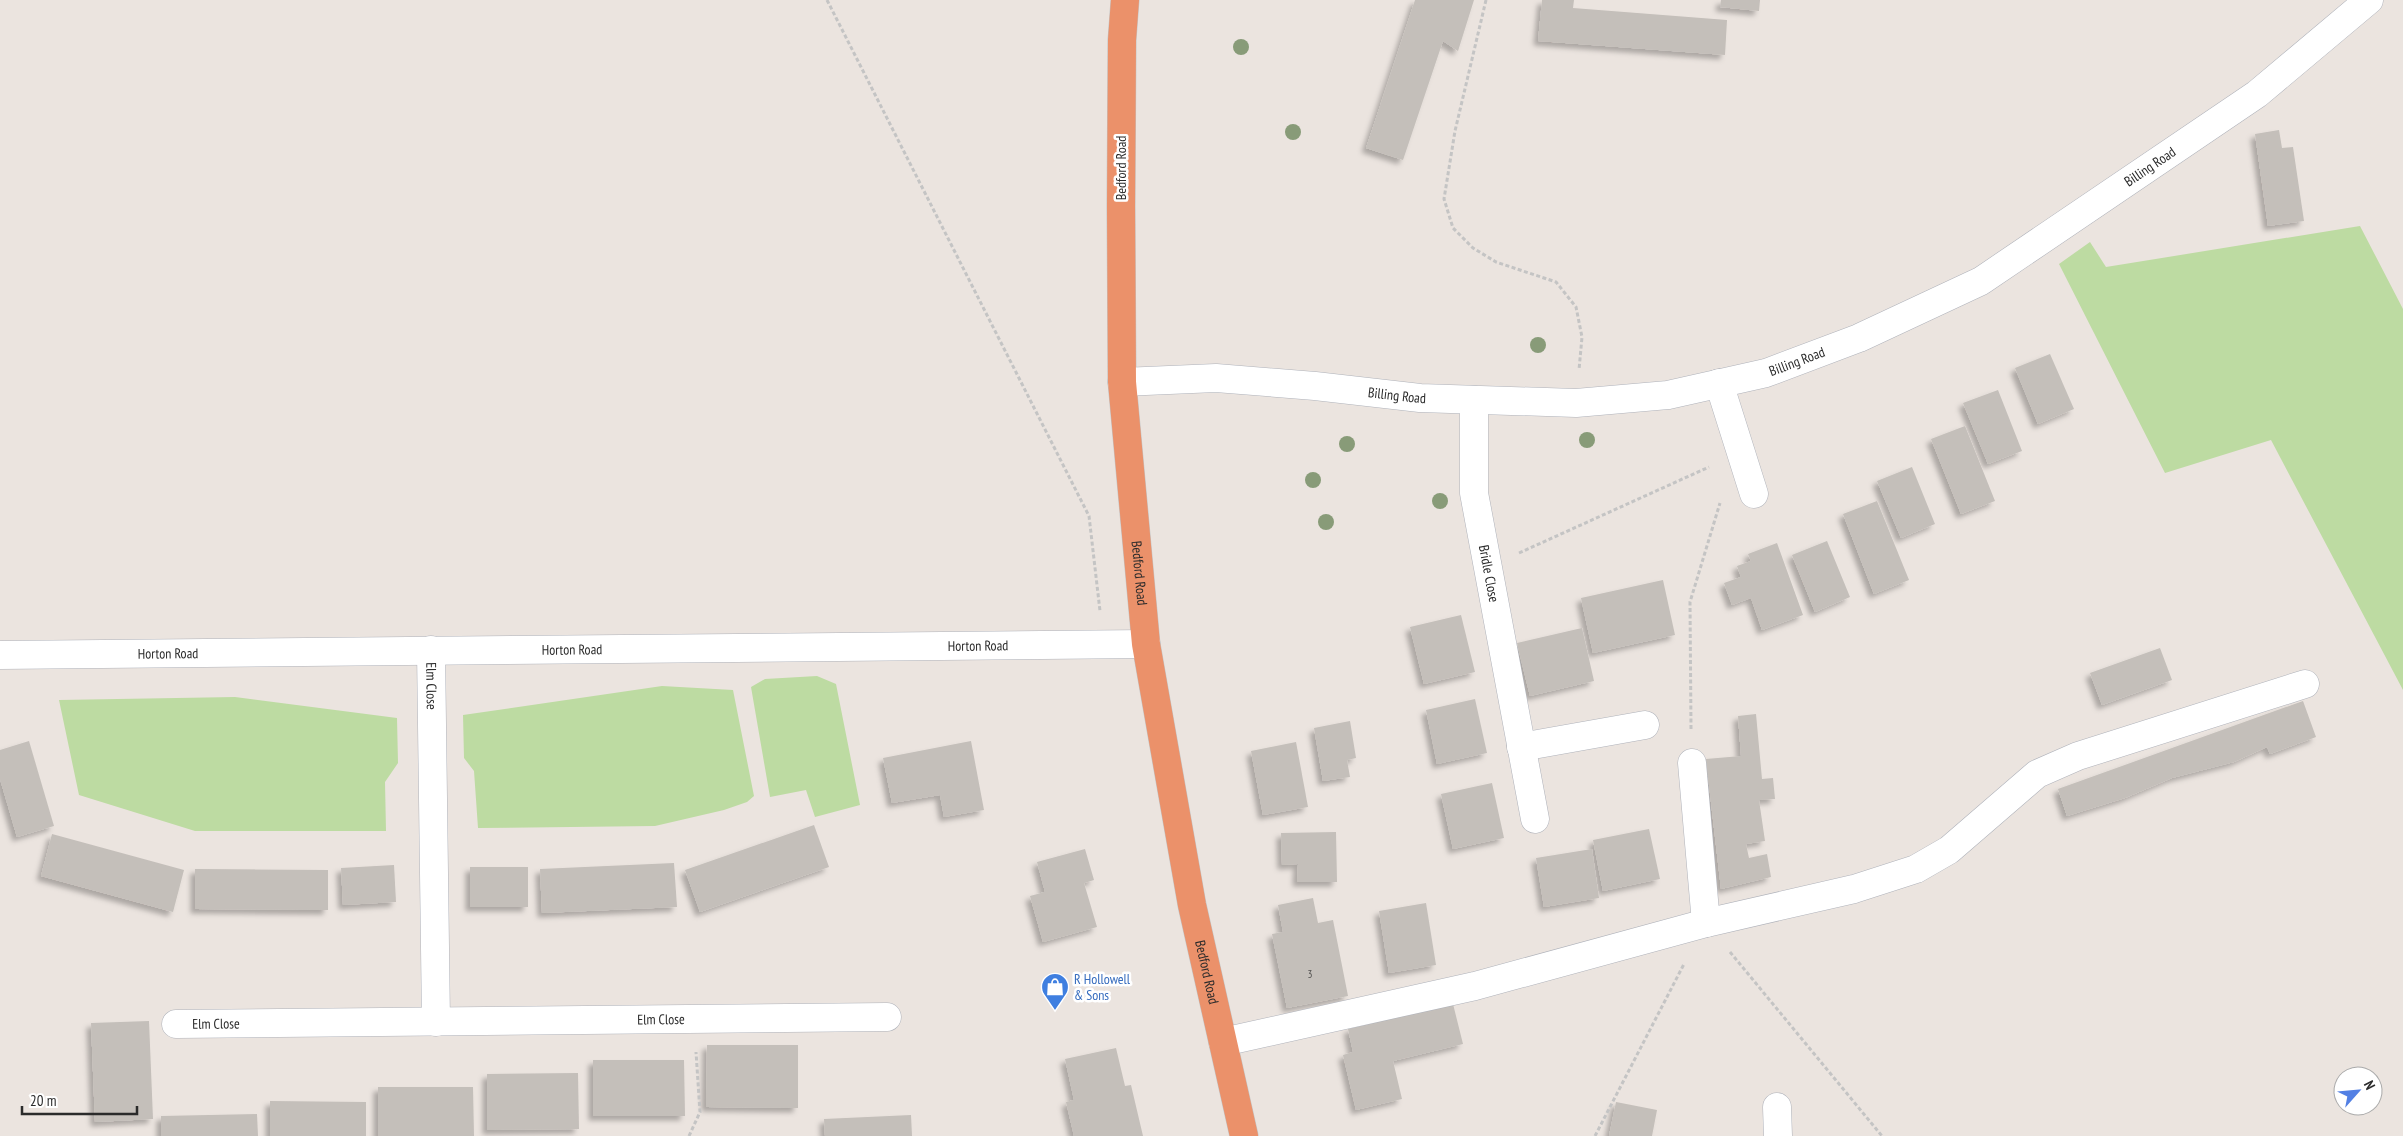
<svg xmlns="http://www.w3.org/2000/svg" width="2403" height="1136" font-family="'PT Sans Narrow',sans-serif">
	<style>
		.green { fill: #bddba2 }
		.building { fill: #c4bfba; filter: url(#shadow) }
		.lines { fill: none; stroke-linecap: round; stroke-linejoin: round }
		.minor-casing { stroke: #afb2ba; stroke-width: 29 }
		.highway-casing { stroke: #c4c4c4; stroke-width: 29 }
		.path { stroke: #c4c4c4; stroke-width: 3; stroke-dasharray: 4 2.5; stroke-linecap: butt }
		.minor { stroke: #fff; stroke-width: 28 }
		.highway { stroke: #eb916a; stroke-width: 28 }
		.tree { fill: #889b78 }
		.labels { text-anchor: middle; dominant-baseline: central; stroke-width: 5; stroke-linejoin: round; paint-order: stroke }
		.number-label { font-size: 11px; fill: #51504f }
		.street-label { font-size: 14px; fill: #2b2b2b; stroke: #fff }
		.shop-label { font-size: 14px; fill: #366cbe; stroke: #fff; text-anchor: start }
	</style>
	<defs>
		<filter id="shadow"><feDropShadow dx="-4.5" dy="4.5" stdDeviation="2.5" flood-color="#0004"/></filter>
	</defs>
	<rect width="100%" height="100%" fill="#ebe4df"/>
	<g class="green">
		<path d="M 2360,226 L 2403,309 L 2403,690 L 2271,440 L 2165,473 L 2059,264 L 2090,242 L 2106,267 Z"/>
		<path d="M 817,676 L 836,684 L 860,805 L 815,817 L 806,790 L 770,797 L 751,687 L 765,679 Z"/>
		<path d="M 662,686 L 733,690 L 754,796 L 747,802 L 724,810 L 655,826 L 478,828 L 474,771 L 464,758 L 463,715 Z"/>
		<path d="M 235,697 L 397,718 L 398,763 L 385,782 L 386,831 L 195,831 L 79,795 L 59,700 Z"/>
	</g>
	<g class="building">
		<path d="M 1415,0 L 1474,0 L 1458,51 L 1443,41 L 1403,160 L 1366,148 Z"/>
		<path d="M 1542,0 L 1574,0 L 1573,8 L 1727,20 L 1725,55 L 1538,41 Z"/>
		<path d="M 1721,0 L 1760,0 L 1759,11 L 1720,7 Z"/>
		<path d="M 2279,130 L 2282,148 L 2293,147 L 2304,221 L 2268,226 L 2255,134 Z"/>
		<path d="M 2050,354 L 2074,409 L 2038,424 L 2015,368 Z"/>
		<path d="M 1998,390 L 2022,451 L 1988,464 L 1963,403 Z"/>
		<path d="M 1965,426 L 1995,501 L 1961,514 L 1931,439 Z"/>
		<path d="M 1912,467 L 1935,524 L 1901,538 L 1877,481 Z"/>
		<path d="M 1877,501 L 1909,580 L 1874,594 L 1843,514 Z"/>
		<path d="M 1827,541 L 1850,597 L 1815,612 L 1792,555 Z"/>
		<path d="M 1777,543 L 1803,615 L 1762,630 L 1751,598 L 1732,605 L 1724,583 L 1741,577 L 1737,566 L 1751,561 L 1748,554 Z"/>
		<path d="M 1663,580 L 1675,635 L 1593,653 L 1581,598 Z"/>
		<path d="M 1461,615 L 1475,672 L 1424,684 L 1410,627 Z"/>
		<path d="M 1582,628 L 1594,681 L 1530,696 L 1517,643 Z"/>
		<path d="M 2160,648 L 2172,680 L 2102,705 L 2090,673 Z"/>
		<path d="M 1475,699 L 1487,753 L 1437,764 L 1426,710 Z"/>
		<path d="M 2303,701 L 2316,737 L 2270,754 L 2267,747 L 2234,762 L 2172,778 L 2125,798 L 2067,816 L 2058,789 Z"/>
		<path d="M 1756,714 L 1762,779 L 1773,778 L 1775,799 L 1759,800 L 1765,841 L 1746,844 L 1749,858 L 1767,854 L 1771,877 L 1721,889 L 1706,759 L 1741,756 L 1738,716 Z"/>
		<path d="M 1350,721 L 1356,758 L 1347,760 L 1350,777 L 1323,781 L 1314,728 Z"/>
		<path d="M 29,741 L 54,826 L 17,837 L 0,779 L 0,750 Z"/>
		<path d="M 971,741 L 984,810 L 944,817 L 940,795 L 892,803 L 883,758 Z"/>
		<path d="M 1296,742 L 1308,807 L 1263,815 L 1251,751 Z"/>
		<path d="M 1492,783 L 1504,838 L 1453,849 L 1441,794 Z"/>
		<path d="M 814,825 L 829,867 L 700,912 L 685,870 Z"/>
		<path d="M 1649,829 L 1660,879 L 1603,891 L 1593,840 Z"/>
		<path d="M 1336,832 L 1337,882 L 1297,882 L 1298,864 L 1282,865 L 1281,833 Z"/>
		<path d="M 52,834 L 184,870 L 173,912 L 41,876 Z"/>
		<path d="M 1085,849 L 1094,880 L 1084,883 L 1097,927 L 1043,942 L 1030,896 L 1045,892 L 1037,862 Z"/>
		<path d="M 1592,849 L 1599,898 L 1544,907 L 1536,858 Z"/>
		<path d="M 674,863 L 677,907 L 542,913 L 540,869 Z"/>
		<path d="M 394,865 L 396,902 L 343,905 L 341,868 Z"/>
		<rect x="470" y="867" width="58" height="40"/>
		<path d="M 195,869 L 328,870 L 328,910 L 195,909 Z"/>
		<path d="M 1313,898 L 1318,923 L 1333,920 L 1348,996 L 1287,1008 L 1272,934 L 1283,932 L 1278,905 Z"/>
		<path d="M 1426,903 L 1436,965 L 1389,973 L 1379,911 Z"/>
		<path d="M 1453,1004 L 1463,1044 L 1393,1061 L 1402,1099 L 1356,1110 L 1343,1055 L 1353,1052 L 1348,1029 Z"/>
		<path d="M 149,1021 L 153,1119 L 95,1122 L 91,1023 Z"/>
		<path d="M 707,1045 L 798,1045 L 798,1108 L 706,1107 Z"/>
		<path d="M 1116,1048 L 1125,1086 L 1131,1085 L 1143,1136 L 1074,1136 L 1066,1102 L 1074,1100 L 1065,1059 Z"/>
		<path d="M 593,1060 L 684,1060 L 685,1116 L 593,1116 Z"/>
		<path d="M 578,1073 L 579,1129 L 487,1130 L 487,1074 Z"/>
		<path d="M 378,1087 L 473,1087 L 474,1136 L 378,1136 Z"/>
		<path d="M 270,1101 L 366,1102 L 366,1136 L 270,1136 Z"/>
		<path d="M 1616,1102 L 1657,1110 L 1652,1136 L 1609,1136 Z"/>
		<path d="M 257,1114 L 258,1136 L 161,1136 L 161,1116 Z"/>
		<path d="M 911,1115 L 912,1136 L 825,1136 L 824,1119 Z"/>
	</g>
	<g class="lines">
		<defs>
			<g id="minor">
				<path id="s1" d="M 1122,382 L 1216,378 L 1315,386 L 1420,398 L 1576,403 L 1668,395 L 1766,373 L 1859,338 L 1981,281 L 2257,94 L 2369,0"/>
				<path d="M 1719,383 L 1754,494"/>
				<path id="s2" d="M 1474,400 L 1474,493 L 1535,819"/>
				<path id="s3" d="M 431,650 L 436,1022"/>
				<path id="s4" d="M 0,655 L 1146,644"/>
				<path d="M 1521,747 L 1645,725"/>
				<path d="M 1692,763 L 1706,923"/>
				<path id="s5" d="M 176,1024 L 887,1017"/>
				<path d="M 1223,1042 L 1475,986 L 1706,923 L 1854,889 L 1916,869 L 1949,850 L 2037,774 L 2078,756 L 2305,684"/>
				<path d="M 1777,1107 L 1778,1136"/>
			</g>
			<g id="highway">
				<path id="s6" d="M 1125,0 L 1122,40 L 1121,206 L 1122,382 L 1146,644 L 1192,905 L 1244,1136"/>
			</g>
		</defs>
		<use href="#minor" class="minor-casing"/>
		<use href="#highway" class="highway-casing"/>
		<g class="path">
			<path d="M 827,0 L 1089,516 L 1100,611"/>
			<path d="M 1486,0 L 1455,131 L 1444,199 L 1453,228 L 1473,248 L 1496,262 L 1556,282 L 1576,307 L 1582,337 L 1579,370"/>
			<path d="M 1519,553 L 1709,467"/>
			<path d="M 1691,729 L 1690,602 L 1720,503"/>
			<path d="M 1730,952 L 1882,1136"/>
			<path d="M 689,1136 L 700,1112 L 696,1052"/>
			<path d="M 1595,1136 L 1684,964"/>
		</g>
		<use href="#minor" class="minor"/>
		<use href="#highway" class="highway"/>
	</g>
	<g class="tree">
		<circle cx="1241" cy="47" r="8"/>
		<circle cx="1293" cy="132" r="8"/>
		<circle cx="1538" cy="345" r="8"/>
		<circle cx="1587" cy="440" r="8"/>
		<circle cx="1347" cy="444" r="8"/>
		<circle cx="1313" cy="480" r="8"/>
		<circle cx="1440" cy="501" r="8"/>
		<circle cx="1326" cy="522" r="8"/>
	</g>
	<defs>
		<symbol id="shop-pin" viewBox="-11 -11 22 30"><path d="M0 17L-7.5 6A9.5 9.5 0 1 1 7.5 6Z" fill="#3f7fe0" stroke="#fff"/><path d="M-5-2.5h2.3a2.7 3.5 0 0 1 5.4 0H5L5.5 6h-11ZM-1.5-2.5h3a1.5 2.3 0 0 0-3 0Z" fill="#fff"/></symbol>
	</defs>
	<g fill-rule="evenodd">
		<use href="#shop-pin" x="1039" y="971" width="32" height="43"/>
	</g>
	<g class="labels">
		<g class="number-label">
			<text x="1310" y="974">3</text>
		</g>
		<g class="street-label">
			<text stroke="none"><textPath href="#s1" startOffset="1086">Billing Road</textPath></text>
			<text transform="translate(1121 168) rotate(-90)">Bedford Road</text>
			<text stroke="none"><textPath href="#s1" startOffset="681">Billing Road</textPath></text>
			<text stroke="none"><textPath href="#s1" startOffset="276">Billing Road</textPath></text>
			<text stroke="none"><textPath href="#s6" startOffset="574">Bedford Road</textPath></text>
			<text stroke="none"><textPath href="#s2" startOffset="175">Bridle Close</textPath></text>
			<text stroke="none"><textPath href="#s4" startOffset="978">Horton Road</textPath></text>
			<text stroke="none"><textPath href="#s4" startOffset="572">Horton Road</textPath></text>
			<text stroke="none"><textPath href="#s4" startOffset="168">Horton Road</textPath></text>
			<text stroke="none"><textPath href="#s3" startOffset="36">Elm Close</textPath></text>
			<text stroke="none"><textPath href="#s6" startOffset="979">Bedford Road</textPath></text>
			<text stroke="none"><textPath href="#s5" startOffset="485">Elm Close</textPath></text>
			<text stroke="none"><textPath href="#s5" startOffset="40">Elm Close</textPath></text>
		</g>
		<g class="shop-label">
			<text x="1074" y="979">R Hollowell<tspan x="1074" dy="16">&amp; Sons</tspan></text>
		</g>
	</g>
	<g transform="translate(2358 1091) rotate(63)"><circle r="24" fill="#ffffff" stroke="#aaaaaa"/>
	<path d="M0-4L9 19L0 12L-9 19Z" fill="#5380e4"/>
	<text y="-8" font-size="14" font-weight="bold" text-anchor="middle" fill="#2b2b2b">N</text>
	</g>
	<path d="M22 1106v8h115v-8" fill="none" stroke="#2b2b2b" stroke-width="2.5"/>
	<text x="30" y="1106" font-size="15" fill="#2b2b2b" stroke="#ffffff" stroke-width="4" paint-order="stroke">20 m</text>
</svg>
